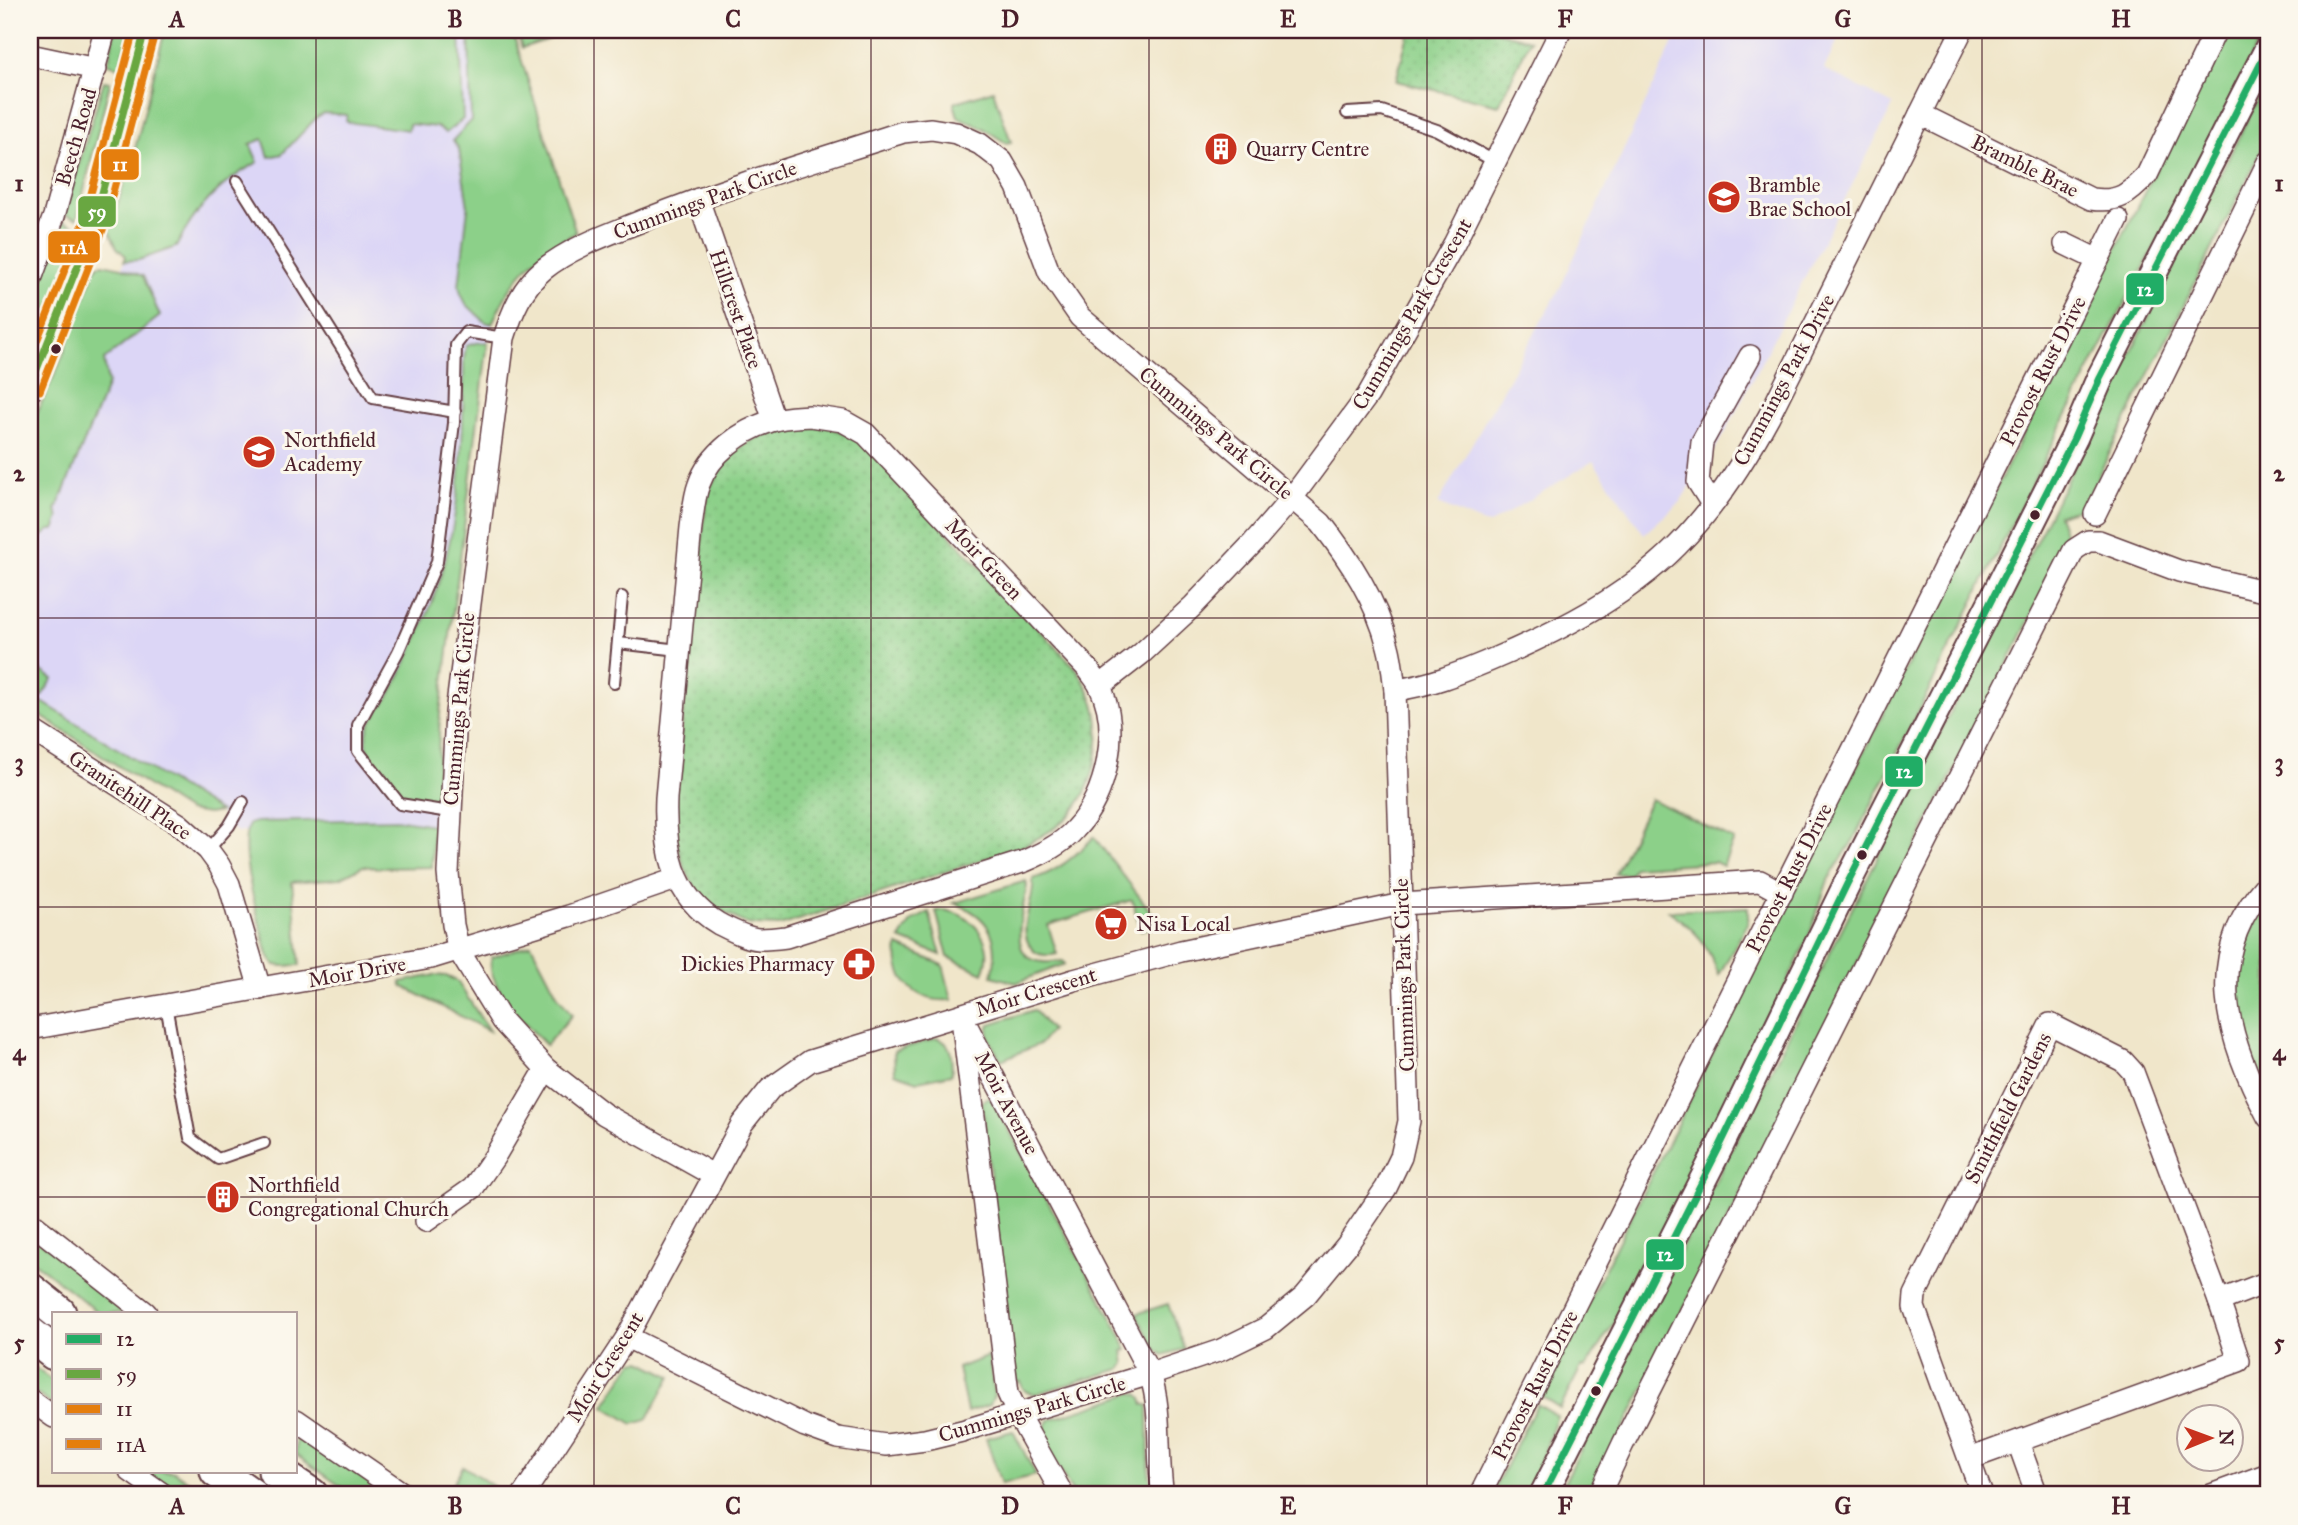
<svg xmlns="http://www.w3.org/2000/svg" width="2298" height="1525" font-family="'IM FELL Great Primer',serif">
	<style>
		.built { fill: #dcd6f6 }
		.grass { fill: #8cd089; stroke: #6b785a; stroke-width: 2 }
		.park { fill: url(#park-dots); stroke: #6b785a; stroke-width: 2 }
		.lines { fill: none; stroke-linecap: round; stroke-linejoin: round }
		.service-casing { stroke: #633d43; stroke-width: 14 }
		.minor-casing { stroke: #633d43; stroke-width: 24 }
		.tertiary-casing { stroke: #633d43; stroke-width: 30 }
		.primary-casing { stroke: #633d43; stroke-width: 37 }
		.service { stroke: #fff; stroke-width: 10 }
		.minor { stroke: #fff; stroke-width: 21 }
		.tertiary { stroke: #fff; stroke-width: 26 }
		.primary { stroke: #fff; stroke-width: 33 }
		.bus-1-casing { stroke: #fbf7ec; stroke-width: 12 }
		.bus-2-casing { stroke: #fbf7ec; stroke-width: 12 }
		.bus-3-casing { stroke: #fbf7ec; stroke-width: 12 }
		.bus-4-casing { stroke: #fbf7ec; stroke-width: 12 }
		.bus-1 { stroke: #21ad66; stroke-width: 7 }
		.bus-2 { stroke: #69a741; stroke-width: 7 }
		.bus-3 { stroke: #e57e0d; stroke-width: 7 }
		.bus-4 { stroke: #e57e0d; stroke-width: 7 }
		.grid { fill: none; stroke: #4a1f2b; stroke-width: 2; stroke-opacity: 0.55 }
		.bus-dot { fill: #4a1f2b; stroke: #fbf7ec; stroke-width: 2.5 }
		.labels { text-anchor: middle; dominant-baseline: central; stroke-width: 6; stroke-linejoin: round; paint-order: stroke }
		.street-label { font-size: 21px; fill: #4a1f2b; stroke: #fbf7ec }
		.poi-label { font-size: 21px; fill: #4a1f2b; stroke: #fbf7ec; text-anchor: start }
		.line-badge { stroke: #fbf7ec; stroke-width: 2.5 }
		.badge-label { font-size: 19px; text-anchor: middle; font-weight: bold; fill: #fff }
		.neatline { fill: none; stroke: #4a1f2b; stroke-width: 2.5 }
		.grid-label { font-size: 23px; text-anchor: middle; font-weight: bold; fill: #4a1f2b }
	</style>
	<defs>
		<pattern id="park-dots" width="8" height="8" patternUnits="userSpaceOnUse" patternTransform="scale(1.75)"><rect width="8" height="8" fill="#8cd089"/><path d="M2 2h.1M6 6h.1" fill="none" stroke="#7ab276" stroke-width="1.8" stroke-linecap="round"/></pattern>
	</defs>
	<rect width="100%" height="100%" fill="#fbf7ec"/>
	<filter id="ink" filterUnits="userSpaceOnUse"><feTurbulence type="fractalNoise" baseFrequency=".0143" numOctaves="2"/><feDisplacementMap in="SourceGraphic" scale="14" xChannelSelector="R" yChannelSelector="G"/><feConvolveMatrix kernelMatrix="1 2 1 2 8 2 1 2 1" color-interpolation-filters="sRGB"/></filter>
	<filter id="wash" filterUnits="userSpaceOnUse"><feTurbulence type="fractalNoise" baseFrequency=".00686" numOctaves="4" result="noise"/><feDisplacementMap in="SourceGraphic" scale="28" xChannelSelector="R" yChannelSelector="G"/><feGaussianBlur stdDeviation="1.57" result="paint"/><feColorMatrix in="noise" values="0 0 0 0 0 0 0 0 0 0 0 0 0 0 0 0 0 1.4 0 .05"/><feComposite in="paint" operator="in"/></filter>
	<g filter="url(#wash)">
		<rect width="100%" height="100%" fill="#f0e6ca"/>
		<g class="built">
			<path d="M 187,30 L 512,30 L 576,233 L 556,243 L 535,258 L 517,277 L 502,300 L 489,334 L 440,713 L 433,825 L 395,819 L 237,832 L 229,826 L 220,812 L 208,814 L 188,811 L 30,709 L 30,482 L 56,430 L 123,265 L 177,78 Z"/>
			<path d="M 1679,30 L 1843,30 L 1824,69 L 1893,105 L 1725,433 L 1679,503 L 1644,534 L 1593,461 L 1488,525 L 1438,504 L 1560,288 Z"/>
		</g>
		<g class="grass">
			<path d="M 115,30 L 130,30 L 120,67 L 108,64 Z"/>
			<path d="M 165,30 L 460,30 L 463,119 L 446,133 L 437,127 L 409,124 L 408,130 L 346,122 L 347,115 L 324,113 L 317,117 L 282,154 L 269,157 L 263,139 L 250,144 L 258,162 C 222,181 194,211 176,247 L 139,260 L 124,261 L 126,256 L 117,248 L 109,230 L 134,153 Z"/>
			<path d="M 469,30 L 512,30 L 576,233 C 532,254 511,280 492,324 L 485,322 L 466,304 L 461,294 L 459,286 L 468,207 L 459,149 L 453,140 L 471,121 Z"/>
			<path d="M 2226,30 L 2264,30 L 2206,151 L 2096,357 L 1854,839 L 1828,880 L 1809,936 L 1753,1056 L 1625,1306 L 1586,1367 L 1581,1367 L 1560,1408 L 1541,1396 Z"/>
			<path d="M 2268,79 L 2268,138 L 2082,508 L 2058,515 L 2068,543 L 1590,1495 L 1558,1495 Z"/>
			<path d="M 104,81 L 110,82 L 77,219 L 64,214 Z"/>
			<path d="M 993,90 L 1011,142 L 1006,143 L 983,128 L 958,117 L 954,103 Z"/>
			<path d="M 62,221 L 75,226 L 72,234 L 78,236 L 30,358 L 30,309 Z"/>
			<path d="M 103,264 L 122,268 L 143,276 L 160,316 L 104,360 L 108,384 L 56,510 L 59,517 L 54,530 L 50,530 L 30,546 L 30,428 L 59,365 L 95,270 L 98,265 Z"/>
			<path d="M 488,342 L 440,713 L 436,803 C 424,802 415,802 405,795 C 395,789 368,757 367,745 C 366,739 367,730 370,724 C 374,715 382,706 388,698 C 402,674 414,646 425,620 C 462,531 463,453 464,358 L 466,346 L 475,343 Z"/>
			<path d="M 30,663 L 53,679 L 39,700 L 220,812 L 208,814 L 188,811 L 30,709 Z"/>
			<path d="M 1651,799 L 1734,840 L 1723,866 L 1715,862 L 1634,867 L 1630,874 L 1615,874 Z"/>
			<path d="M 396,819 L 433,825 L 432,867 L 378,868 L 363,866 L 340,878 L 292,882 L 300,965 L 283,966 L 275,965 L 268,955 C 261,925 236,851 249,824 L 256,822 Z"/>
			<path d="M 1094,837 L 1161,925 L 1141,930 L 1132,900 L 1048,925 L 1057,954 C 1048,956 1038,956 1032,949 C 1015,928 1036,902 1033,879 C 1059,871 1075,856 1094,837 Z"/>
			<path d="M 1026,881 L 1027,886 C 1021,922 1002,971 1063,961 L 1065,964 L 1016,983 L 992,976 C 1001,939 990,916 954,903 Z"/>
			<path d="M 2268,901 L 2268,1082 L 2262,1084 L 2239,1019 L 2237,967 L 2259,912 Z"/>
			<path d="M 1748,907 L 1748,923 L 1719,975 C 1705,941 1699,933 1669,911 Z"/>
			<path d="M 944,910 C 973,915 997,942 983,973 L 948,957 L 936,911 Z"/>
			<path d="M 929,912 L 941,955 L 900,939 L 911,922 Z"/>
			<path d="M 531,944 L 558,996 L 572,1015 L 546,1045 C 530,1029 482,980 492,957 Z"/>
			<path d="M 898,946 L 943,965 L 952,1000 C 918,1003 893,982 898,946 Z"/>
			<path d="M 435,975 L 446,976 L 457,981 L 489,1031 L 402,986 L 401,982 Z"/>
			<path d="M 1034,1010 L 1051,1030 L 1040,1044 L 1001,1060 C 995,1049 984,1036 990,1024 Z"/>
			<path d="M 937,1038 C 954,1044 951,1058 952,1074 L 918,1081 L 895,1073 L 894,1051 Z"/>
			<path d="M 986,1098 L 992,1099 L 1121,1335 L 1127,1350 L 1123,1351 L 1125,1364 L 1120,1369 L 1035,1394 C 1026,1393 1023,1391 1020,1381 L 1014,1383 L 982,1103 Z"/>
			<path d="M 30,1234 L 133,1313 L 99,1313 L 30,1259 Z"/>
			<path d="M 1168,1304 L 1184,1349 L 1163,1355 L 1156,1350 L 1136,1314 Z"/>
			<path d="M 989,1356 L 994,1395 L 990,1405 L 967,1412 L 958,1368 Z"/>
			<path d="M 641,1361 L 671,1376 L 647,1420 L 633,1424 L 604,1406 L 633,1362 Z"/>
			<path d="M 30,1364 L 54,1382 L 54,1406 L 30,1389 Z"/>
			<path d="M 1132,1393 L 1138,1394 L 1142,1398 L 1144,1405 L 1148,1405 L 1149,1472 L 1154,1495 L 1074,1495 L 1041,1436 L 1045,1433 L 1045,1428 L 1049,1420 Z"/>
			<path d="M 1537,1404 L 1557,1416 L 1529,1495 L 1491,1495 Z"/>
			<path d="M 1013,1431 L 1036,1475 L 1001,1484 L 986,1438 Z"/>
			<path d="M 296,1433 L 389,1495 L 353,1495 L 296,1455 Z"/>
			<path d="M 463,1466 L 506,1495 L 446,1495 Z"/>
			<path d="M 143,1471 L 174,1471 L 208,1495 L 177,1495 Z"/>
		</g>
		<g class="park">
			<path d="M 516,30 L 577,30 L 522,48 Z"/>
			<path d="M 1409,30 L 1491,30 L 1530,40 L 1499,105 L 1396,81 Z"/>
			<path d="M 826,426 L 858,438 L 1077,669 C 1083,680 1090,691 1094,703 C 1105,740 1095,787 1069,816 C 1057,829 1039,837 1024,846 L 780,926 C 770,925 758,926 748,924 C 743,923 737,919 733,917 C 688,896 679,861 672,816 L 707,496 C 728,438 770,427 826,426 Z"/>
		</g>
	</g>
	<g filter="url(#ink)">
		<g class="lines">
			<defs>
				<g id="service">
					<path d="M 1347,113 L 1382,111 L 1437,130 L 1496,162"/>
					<path d="M 237,181 L 373,398 L 455,412"/>
					<path d="M 618,643 L 679,650"/>
					<path d="M 614,683 L 622,597"/>
					<path d="M 449,812 L 400,804 L 358,751 L 358,725 L 398,652 L 437,562 L 454,423 L 456,345 L 466,332 L 504,338"/>
					<path d="M 208,850 L 229,826 L 243,802"/>
					<path d="M 166,1005 L 190,1138 L 218,1159 L 264,1143"/>
				</g>
				<g id="minor">
					<path d="M 30,55 L 96,69"/>
					<path d="M 1920,114 L 2091,199 C 2119,203 2129,194 2147,175 L 2216,30"/>
					<path d="M 698,199 L 774,420"/>
					<path d="M 2065,244 L 2098,260"/>
					<path d="M 30,282 L 54,216 L 105,30"/>
					<path d="M 810,416 L 843,421 L 866,434 L 1088,669 C 1092,675 1097,680 1100,687 C 1121,729 1107,796 1075,829 C 1062,844 1043,853 1025,861 L 786,937 C 778,938 768,939 759,939 C 746,938 731,930 719,924 C 672,896 664,848 666,798 L 691,527 C 693,514 694,497 699,484 C 710,453 741,431 771,421 C 783,417 797,417 810,416 Z"/>
					<path d="M 1712,504 L 1698,482 L 1702,442 L 1750,356"/>
					<path d="M 2095,514 L 2268,162"/>
					<path d="M 1100,686 L 1141,654 L 1193,606 L 1253,543 L 1292,498 L 1368,395 L 1454,244 L 1561,30"/>
					<path d="M 1395,690 C 1428,686 1460,673 1491,660 C 1557,632 1625,598 1677,546 C 1714,509 1744,462 1769,416 L 1962,30"/>
					<path d="M 30,729 L 179,824 L 208,850 L 219,865 L 229,884 L 260,989"/>
					<path d="M 2268,882 C 2201,957 2226,1037 2268,1117"/>
					<path d="M 961,1015 L 1150,1374 C 1163,1413 1156,1455 1163,1495"/>
					<path d="M 2050,1024 L 2123,1061 L 2133,1072 L 2219,1301 L 2239,1361 L 1969,1459 L 1914,1307 L 1915,1295 Z"/>
					<path d="M 963,1027 L 1008,1393 L 1017,1413 L 1063,1495"/>
					<path d="M 30,1029 L 431,958 L 569,916 L 676,879"/>
					<path d="M 426,1221 L 473,1188 L 495,1156 L 546,1069"/>
					<path d="M 30,1222 L 146,1313"/>
					<path d="M 2219,1301 L 2268,1282"/>
					<path d="M 627,1337 L 805,1426 L 838,1438 L 886,1445 L 925,1440 L 962,1431 L 1150,1374 L 1221,1350 L 1266,1328 L 1305,1296 L 1347,1245 L 1386,1188 L 1401,1157 L 1409,1121 L 1395,690 C 1393,675 1392,660 1388,646 C 1376,600 1350,560 1321,523 L 1080,317 L 1049,272 L 1017,187 L 1002,161 L 980,144 L 956,133 L 931,129 L 903,132 C 817,160 729,186 644,220 C 610,234 573,246 544,269 C 522,287 512,312 504,338 L 456,713 L 448,873 L 453,925 L 459,951 L 502,1021 L 546,1069 L 604,1114 L 713,1175"/>
					<path d="M 30,1400 L 54,1417"/>
					<path d="M 296,1420 L 405,1495"/>
					<path d="M 2018,1442 L 2037,1495"/>
					<path d="M 1969,1459 L 1982,1495"/>
					<path d="M 130,1471 L 164,1495"/>
					<path d="M 523,1495 L 627,1337 L 742,1124 L 770,1089 L 810,1061 L 1074,980 L 1181,951 L 1402,904 L 1760,881 L 1782,893"/>
					<path d="M 1480,1495 L 2118,220"/>
					<path d="M 1599,1495 L 1623,1444 L 2074,550 L 2088,541 L 2099,541 L 2179,571 L 2268,592"/>
					<path d="M 2211,1495 L 2268,1474"/>
				</g>
				<g id="tertiary">
					<path d="M 30,387 L 93,227 L 145,30"/>
					<path d="M 1543,1495 L 1719,1148 L 1847,884 L 1996,593 L 2074,438 L 2100,378 L 2268,49"/>
				</g>
				<g id="primary">
					<path d="M 30,1290 L 59,1313"/>
					<path d="M 30,1334 L 54,1353"/>
					<path d="M 217,1471 L 251,1495"/>
					<path d="M 275,1471 L 311,1495"/>
				</g>
			</defs>
			<use href="#service" class="service-casing"/>
			<use href="#minor" class="minor-casing"/>
			<use href="#tertiary" class="tertiary-casing"/>
			<use href="#primary" class="primary-casing"/>
			<use href="#service" class="service"/>
			<use href="#minor" class="minor"/>
			<use href="#tertiary" class="tertiary"/>
			<use href="#primary" class="primary"/>
			<defs>
				<path id="bus-1" d="M 1543,1495 L 1719,1148 L 1847,884 L 2074,438 L 2100,378 L 2268,49"/>
				<path id="bus-2" d="M 30,387 L 93,227 L 145,30"/>
				<path id="bus-3" d="M 40,391 L 103,230 L 155,33"/>
				<path id="bus-4" d="M 30,359 L 83,224 L 134,30"/>
			</defs>
			<use href="#bus-1" class="bus-1-casing"/>
			<use href="#bus-2" class="bus-2-casing"/>
			<use href="#bus-3" class="bus-3-casing"/>
			<use href="#bus-4" class="bus-4-casing"/>
			<use href="#bus-1" class="bus-1"/>
			<use href="#bus-2" class="bus-2"/>
			<use href="#bus-3" class="bus-3"/>
			<use href="#bus-4" class="bus-4"/>
		</g>
	</g>
	<path class="grid" d="M 316,30 L 316,1495M 594,30 L 594,1495M 871,30 L 871,1495M 1149,30 L 1149,1495M 1427,30 L 1427,1495M 1704,30 L 1704,1495M 1982,30 L 1982,1495M 30,328 L 2268,328M 30,618 L 2268,618M 30,907 L 2268,907M 30,1197 L 2268,1197"/>
	<defs>
		<symbol id="building-disc" viewBox="-11 -11 22 22"><circle r="9.5" fill="#c8321e" stroke="#fbf7ec"/><path d="M-4-6H4V6H1V3H-1V6H-4ZM-2.5-4.3h1.7v1.8h-1.7ZM.8-4.3h1.7v1.8H.8ZM-2.5-1h1.7V.8h-1.7ZM.8-1h1.7V.8H.8Z" fill="#fff"/></symbol>
		<symbol id="school-disc" viewBox="-11 -11 22 22"><circle r="9.5" fill="#c8321e" stroke="#fbf7ec"/><path d="M0-5L7-2L0 1L-7-2ZM-4 1L0 2.5L4 1V4Q0 6-4 4Z" fill="#fff"/></symbol>
		<symbol id="supermarket-disc" viewBox="-11 -11 22 22"><circle r="9.5" fill="#c8321e" stroke="#fbf7ec"/><path d="M-6-5.5h2.5l.6 2H6L4.5 2H-2.5L-4.4-4H-6ZM-1.5 3.2a1.3 1.3 0 1 0 .1 0ZM3 3.2a1.3 1.3 0 1 0 .1 0Z" fill="#fff"/></symbol>
		<symbol id="pharmacy-disc" viewBox="-11 -11 22 22"><circle r="9.5" fill="#c8321e" stroke="#fbf7ec"/><path d="M-2-6h4v4h4v4h-4v4h-4v-4h-4v-4h4Z" fill="#fff"/></symbol>
	</defs>
	<g fill-rule="evenodd">
		<use href="#building-disc" x="1202" y="130" width="38" height="38"/>
		<use href="#school-disc" x="1705" y="178" width="38" height="38"/>
		<use href="#school-disc" x="240" y="433" width="38" height="38"/>
		<use href="#supermarket-disc" x="1092" y="905" width="38" height="38"/>
		<use href="#pharmacy-disc" x="840" y="945" width="38" height="38"/>
		<use href="#building-disc" x="204" y="1178" width="38" height="38"/>
	</g>
	<g class="bus-dot">
		<circle cx="56" cy="349" r="6"/>
		<circle cx="2035" cy="515" r="6"/>
		<circle cx="1862" cy="855" r="6"/>
		<circle cx="1596" cy="1391" r="6"/>
	</g>
	<g class="labels">
		<g class="street-label">
			<text transform="translate(76 137) rotate(-74)">Beech Road</text>
			<text transform="translate(2025 166) rotate(26)">Bramble Brae</text>
			<text transform="translate(705 200) rotate(-20)">Cummings Park Circle</text>
			<text transform="translate(736 309) rotate(71)">Hillcrest Place</text>
			<text transform="translate(1412 314) rotate(-60)">Cummings Park Crescent</text>
			<text transform="translate(2043 371) rotate(-63)">Provost Rust Drive</text>
			<text transform="translate(1784 380) rotate(-62)">Cummings Park Drive</text>
			<text transform="translate(1216 433) rotate(40)">Cummings Park Circle</text>
			<text transform="translate(984 559) rotate(47)">Moir Green</text>
			<text transform="translate(459 709) rotate(-85)">Cummings Park Circle</text>
			<text transform="translate(130 795) rotate(34)">Granitehill Place</text>
			<text transform="translate(1789 878) rotate(-63)">Provost Rust Drive</text>
			<text transform="translate(357 972) rotate(-10)">Moir Drive</text>
			<text transform="translate(1404 975) rotate(-92)">Cummings Park Circle</text>
			<text transform="translate(1036 992) rotate(-17)">Moir Crescent</text>
			<text transform="translate(1007 1103) rotate(62)">Moir Avenue</text>
			<text transform="translate(2008 1108) rotate(-63)">Smithfield Gardens</text>
			<text transform="translate(605 1367) rotate(-58)">Moir Crescent</text>
			<text transform="translate(1535 1385) rotate(-63)">Provost Rust Drive</text>
			<text transform="translate(1032 1409) rotate(-16)">Cummings Park Circle</text>
		</g>
		<g class="poi-label">
			<text x="1246" y="149">Quarry Centre</text>
			<text x="1748" y="185">Bramble<tspan x="1748" dy="24">Brae School</tspan></text>
			<text x="284" y="440">Northfield<tspan x="284" dy="24">Academy</tspan></text>
			<text x="1136" y="924">Nisa Local</text>
			<text x="834" y="964" text-anchor="end">Dickies Pharmacy</text>
			<text x="248" y="1185">Northfield<tspan x="248" dy="24">Congregational Church</tspan></text>
		</g>
	</g>
	<g class="line-badge">
		<rect x="100" y="148" width="40" height="33" rx="7" fill="#e57e0d"/>
		<rect x="77" y="195" width="40" height="33" rx="7" fill="#69a741"/>
		<rect x="47" y="230" width="54" height="34" rx="7" fill="#e57e0d"/>
		<rect x="2125" y="272" width="40" height="34" rx="7" fill="#21ad66"/>
		<rect x="1884" y="755" width="40" height="33" rx="7" fill="#21ad66"/>
		<rect x="1645" y="1238" width="40" height="33" rx="7" fill="#21ad66"/>
	</g>
	<g class="badge-label">
		<text x="120" y="171">11</text>
		<text x="97" y="218">59</text>
		<text x="74" y="254">11A</text>
		<text x="2145" y="296">12</text>
		<text x="1904" y="778">12</text>
		<text x="1665" y="1261">12</text>
	</g>
	<rect width="2298" height="1525" fill="none" stroke="#fbf7ec" stroke-width="77"/>
	<rect x="52" y="1312" width="245" height="161" fill="#fbf7ec" stroke="#b4a19f" stroke-width="2"/>
	<rect x="66" y="1334" width="35" height="10" fill="#21ad66" stroke="#b4a19f" stroke-width="2"/>
	<text x="116" y="1346" font-size="21" fill="#4a1f2b">12</text>
	<rect x="66" y="1369" width="35" height="10" fill="#69a741" stroke="#b4a19f" stroke-width="2"/>
	<text x="116" y="1382" font-size="21" fill="#4a1f2b">59</text>
	<rect x="66" y="1404" width="35" height="10" fill="#e57e0d" stroke="#b4a19f" stroke-width="2"/>
	<text x="116" y="1416" font-size="21" fill="#4a1f2b">11</text>
	<rect x="66" y="1439" width="35" height="10" fill="#e57e0d" stroke="#b4a19f" stroke-width="2"/>
	<text x="116" y="1452" font-size="21" fill="#4a1f2b">11A</text>
	<g transform="translate(2210 1438) rotate(89)"><circle r="33" fill="#fbf7ec" stroke="#b4a19f" stroke-width="2"/>
	<path d="M0-5L12 26L0 18L-12 26Z" fill="#c8321e"/>
	<text y="-10" font-size="19" font-weight="bold" text-anchor="middle" fill="#4a1f2b">N</text>
	</g>
	<rect x="38" y="38" width="2222" height="1448" class="neatline"/>
	<g class="grid-label">
		<text x="177" y="27">A</text>
		<text x="455" y="27">B</text>
		<text x="733" y="27">C</text>
		<text x="1010" y="27">D</text>
		<text x="1288" y="27">E</text>
		<text x="1565" y="27">F</text>
		<text x="1843" y="27">G</text>
		<text x="2121" y="27">H</text>
		<text x="19" y="191">1</text>
		<text x="2279" y="191">1</text>
		<text x="19" y="481">2</text>
		<text x="2279" y="481">2</text>
		<text x="19" y="770">3</text>
		<text x="2279" y="770">3</text>
		<text x="19" y="1060">4</text>
		<text x="2279" y="1060">4</text>
		<text x="19" y="1350">5</text>
		<text x="2279" y="1350">5</text>
		<text x="177" y="1514">A</text>
		<text x="455" y="1514">B</text>
		<text x="733" y="1514">C</text>
		<text x="1010" y="1514">D</text>
		<text x="1288" y="1514">E</text>
		<text x="1565" y="1514">F</text>
		<text x="1843" y="1514">G</text>
		<text x="2121" y="1514">H</text>
	</g>
</svg>
